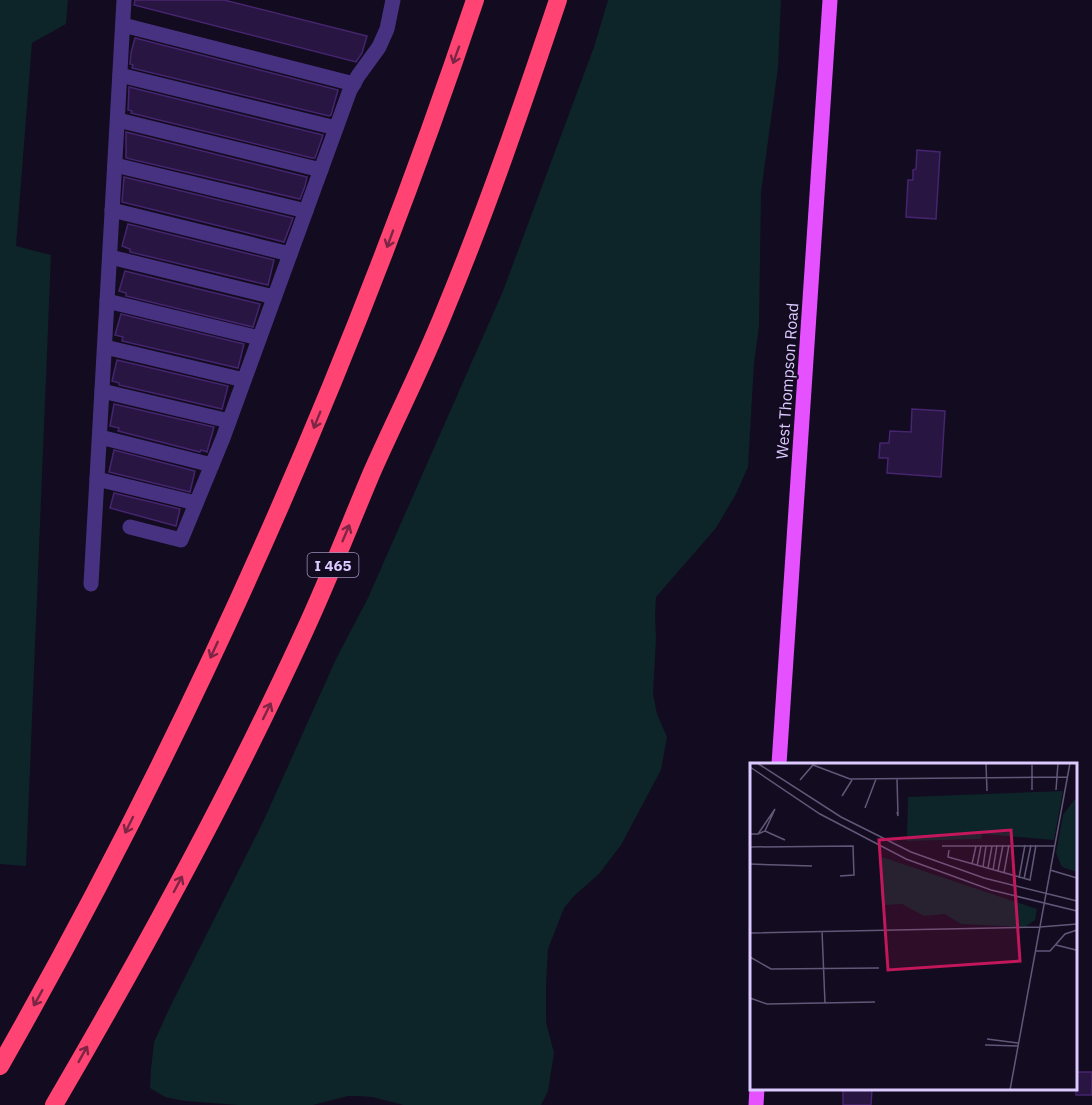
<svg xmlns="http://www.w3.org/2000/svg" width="1092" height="1105" font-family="'IBM Plex Sans',sans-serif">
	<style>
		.green { fill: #0d2429 }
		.building { fill: #281541; stroke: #45256f; stroke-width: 1.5 }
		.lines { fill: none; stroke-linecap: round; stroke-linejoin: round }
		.minor { stroke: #473282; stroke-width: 15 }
		.major { stroke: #e550ff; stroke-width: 15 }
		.highway { stroke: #ff4473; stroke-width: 18 }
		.oneway { stroke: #7d2545 }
		.labels { text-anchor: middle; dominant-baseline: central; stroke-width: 4.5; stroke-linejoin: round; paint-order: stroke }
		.shield { fill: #130b1f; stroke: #9f90bc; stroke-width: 1.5 }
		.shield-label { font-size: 15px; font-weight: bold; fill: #dbc9ff }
		.street-label { font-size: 16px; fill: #dbc9ff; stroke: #130b1f }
		.inset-road { fill: none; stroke: #635779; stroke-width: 1.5 }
		.view { fill: #c2185b; fill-opacity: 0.15; stroke: #c2185b; stroke-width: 3 }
		.inset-edge { fill: none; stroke: #dbc9ff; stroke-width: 3 }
	</style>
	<rect width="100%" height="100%" fill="#130b1f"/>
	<g class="green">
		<path d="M 0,0 L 68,0 L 66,24 L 32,43 L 16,246 L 51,255 L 26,866 L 0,864 Z"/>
		<path d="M 608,0 L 781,0 L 778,68 L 761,192 L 759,326 L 754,363 L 748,467 L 736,494 L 716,528 L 656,597 L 655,615 L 656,640 L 653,693 L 657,714 L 667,737 L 661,770 L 621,845 L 599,874 L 575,895 L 564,908 L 548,949 L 546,986 L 546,1022 L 554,1053 L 548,1091 L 541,1105 L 404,1105 L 372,1097 L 359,1096 L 348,1096 L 313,1105 L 238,1105 L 185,1101 L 165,1097 L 150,1088 L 151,1069 L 154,1042 L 170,1007 L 263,822 L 336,659 L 368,598 L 503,291 L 594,47 Z"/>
	</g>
	<g class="building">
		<path d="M 135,0 L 224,0 L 367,36 L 362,53 L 356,62 L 134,5 Z"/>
		<path d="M 135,38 L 338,90 L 331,115 L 329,116 L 132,68 L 133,65 L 130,64 L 131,53 Z"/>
		<path d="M 129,87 L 323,135 L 315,158 L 312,158 L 131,113 L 132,111 L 128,110 Z"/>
		<path d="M 126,132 L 307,177 L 305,186 L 300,199 L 126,158 Z"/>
		<path d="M 917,150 L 940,152 L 936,219 L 906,217 L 908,180 L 913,180 L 913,170 L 916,169 Z"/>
		<path d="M 124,177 L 293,218 L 284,242 L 122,202 Z"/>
		<path d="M 128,224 L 274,260 L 268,285 L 130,252 L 130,249 L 122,246 Z"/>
		<path d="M 125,271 L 260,304 L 253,327 L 126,296 L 126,293 L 119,291 Z"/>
		<path d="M 121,314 L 244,344 L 238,368 L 122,341 L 123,337 L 115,335 Z"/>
		<path d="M 117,360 L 228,386 L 222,409 L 119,385 L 119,383 L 112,381 Z"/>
		<path d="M 114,404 L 214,427 L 207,452 L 201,450 L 200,452 L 118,431 L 119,428 L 110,426 Z"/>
		<path d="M 912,409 L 945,411 L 941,477 L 887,473 L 888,458 L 879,458 L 880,443 L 889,443 L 890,431 L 911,432 Z"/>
		<path d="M 114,450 L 195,471 L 190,492 L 109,472 Z"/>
		<path d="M 114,493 L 180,509 L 176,526 L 110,508 Z"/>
		<rect x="1076" y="1072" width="16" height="23"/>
		<path d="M 843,1089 L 872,1089 L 871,1105 L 843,1105 Z"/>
	</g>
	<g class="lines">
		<g class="minor">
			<path d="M 123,25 L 354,84"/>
			<path d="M 120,75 L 336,128"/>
			<path d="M 118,120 L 321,170"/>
			<path d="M 115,165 L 306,211"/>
			<path d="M 112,210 L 290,254"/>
			<path d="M 110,257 L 274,297"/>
			<path d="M 107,301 L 259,338"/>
			<path d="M 105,347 L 244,380"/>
			<path d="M 102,391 L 229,421"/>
			<path d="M 100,437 L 212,465"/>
			<path d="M 97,479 L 196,503"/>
			<path d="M 130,527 L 181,540 L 223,438 L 350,90 L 358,76 L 379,47 L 387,29 L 393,0"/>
			<path d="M 91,584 L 124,0"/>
		</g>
		<g class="major">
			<path d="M 779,764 L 830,0"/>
			<path d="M 756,1105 L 757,1088"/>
		</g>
		<g class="highway">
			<path d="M 0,1066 C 193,727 351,369 475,0"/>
			<path d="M 54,1105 C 144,951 231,792 305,630 C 329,578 350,524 372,472 C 396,418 423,365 445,310 C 487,209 523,104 558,0"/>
		</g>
	</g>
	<defs><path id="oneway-shaft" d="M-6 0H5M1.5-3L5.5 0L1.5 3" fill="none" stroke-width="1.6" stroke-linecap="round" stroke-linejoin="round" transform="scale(1.5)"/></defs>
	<g class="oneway">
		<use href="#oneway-shaft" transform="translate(456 55) rotate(110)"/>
		<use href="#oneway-shaft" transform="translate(390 239) rotate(110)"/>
		<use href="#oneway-shaft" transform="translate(317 420) rotate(112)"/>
		<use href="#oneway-shaft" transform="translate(346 533) rotate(-67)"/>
		<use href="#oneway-shaft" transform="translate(214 650) rotate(115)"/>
		<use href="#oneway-shaft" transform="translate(267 711) rotate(-64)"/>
		<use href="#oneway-shaft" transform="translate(129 825) rotate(116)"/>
		<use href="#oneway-shaft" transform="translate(178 884) rotate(-62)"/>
		<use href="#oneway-shaft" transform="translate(38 998) rotate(119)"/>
		<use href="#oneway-shaft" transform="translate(83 1054) rotate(-61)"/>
	</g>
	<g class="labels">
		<rect class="shield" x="307.5" y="553" width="51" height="24" rx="4.5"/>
		<g class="shield-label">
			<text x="333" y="565">I 465</text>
		</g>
		<g class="street-label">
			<text transform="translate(787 381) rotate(-86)">West Thompson Road</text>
		</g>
	</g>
	<g transform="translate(750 763)">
		<rect width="327" height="327" fill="#130b1f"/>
		<path d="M 313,28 L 304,77 L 232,71 L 231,76 L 157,78 L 158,34 ZM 324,37 L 327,37 L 327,109 L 312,104 L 306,90 L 313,52 ZM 132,94 L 287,146 L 285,157 L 275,164 L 211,161 L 195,151 L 174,153 L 152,141 L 135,142 L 131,136 Z" fill="#0d2429"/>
		<path class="inset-road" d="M 7,0 L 91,54 L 161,89 L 234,115 L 327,138M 236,1 L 237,28M 282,2 L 282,27M 0,4 L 70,51 L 156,96 L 241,127 L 327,148M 147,15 L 148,53 L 147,49M 50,17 L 63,2 L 100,16 L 317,14M 306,27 L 308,0M 92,33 L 102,17M 115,45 L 126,16M 15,68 L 35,77M 0,71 L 8,71 L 15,68 L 25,46 L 8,71M 192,83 L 304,83M 0,84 L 103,83 L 104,112 L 90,113M 199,87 L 198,94 L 280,117 L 286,82M 0,101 L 62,103M 222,101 L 226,83M 227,103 L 231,83M 233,104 L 236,83M 238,105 L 242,83M 243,107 L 247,82M 300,107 L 327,115M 248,108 L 253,82M 254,110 L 259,82M 269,115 L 275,82M 274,116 L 281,82M 290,164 L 327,161M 72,168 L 75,240M 0,170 L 290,164M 306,182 L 326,187M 286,188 L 300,188 L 315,171 L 327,167M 0,194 L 21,206 L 129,205M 0,235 L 17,241 L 125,239M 237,276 L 268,280M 235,282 L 268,283M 260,327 L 320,0"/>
		<path class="view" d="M 261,67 L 270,198 L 138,207 L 129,77 Z"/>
		<rect width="327" height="327" class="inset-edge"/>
	</g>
</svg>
